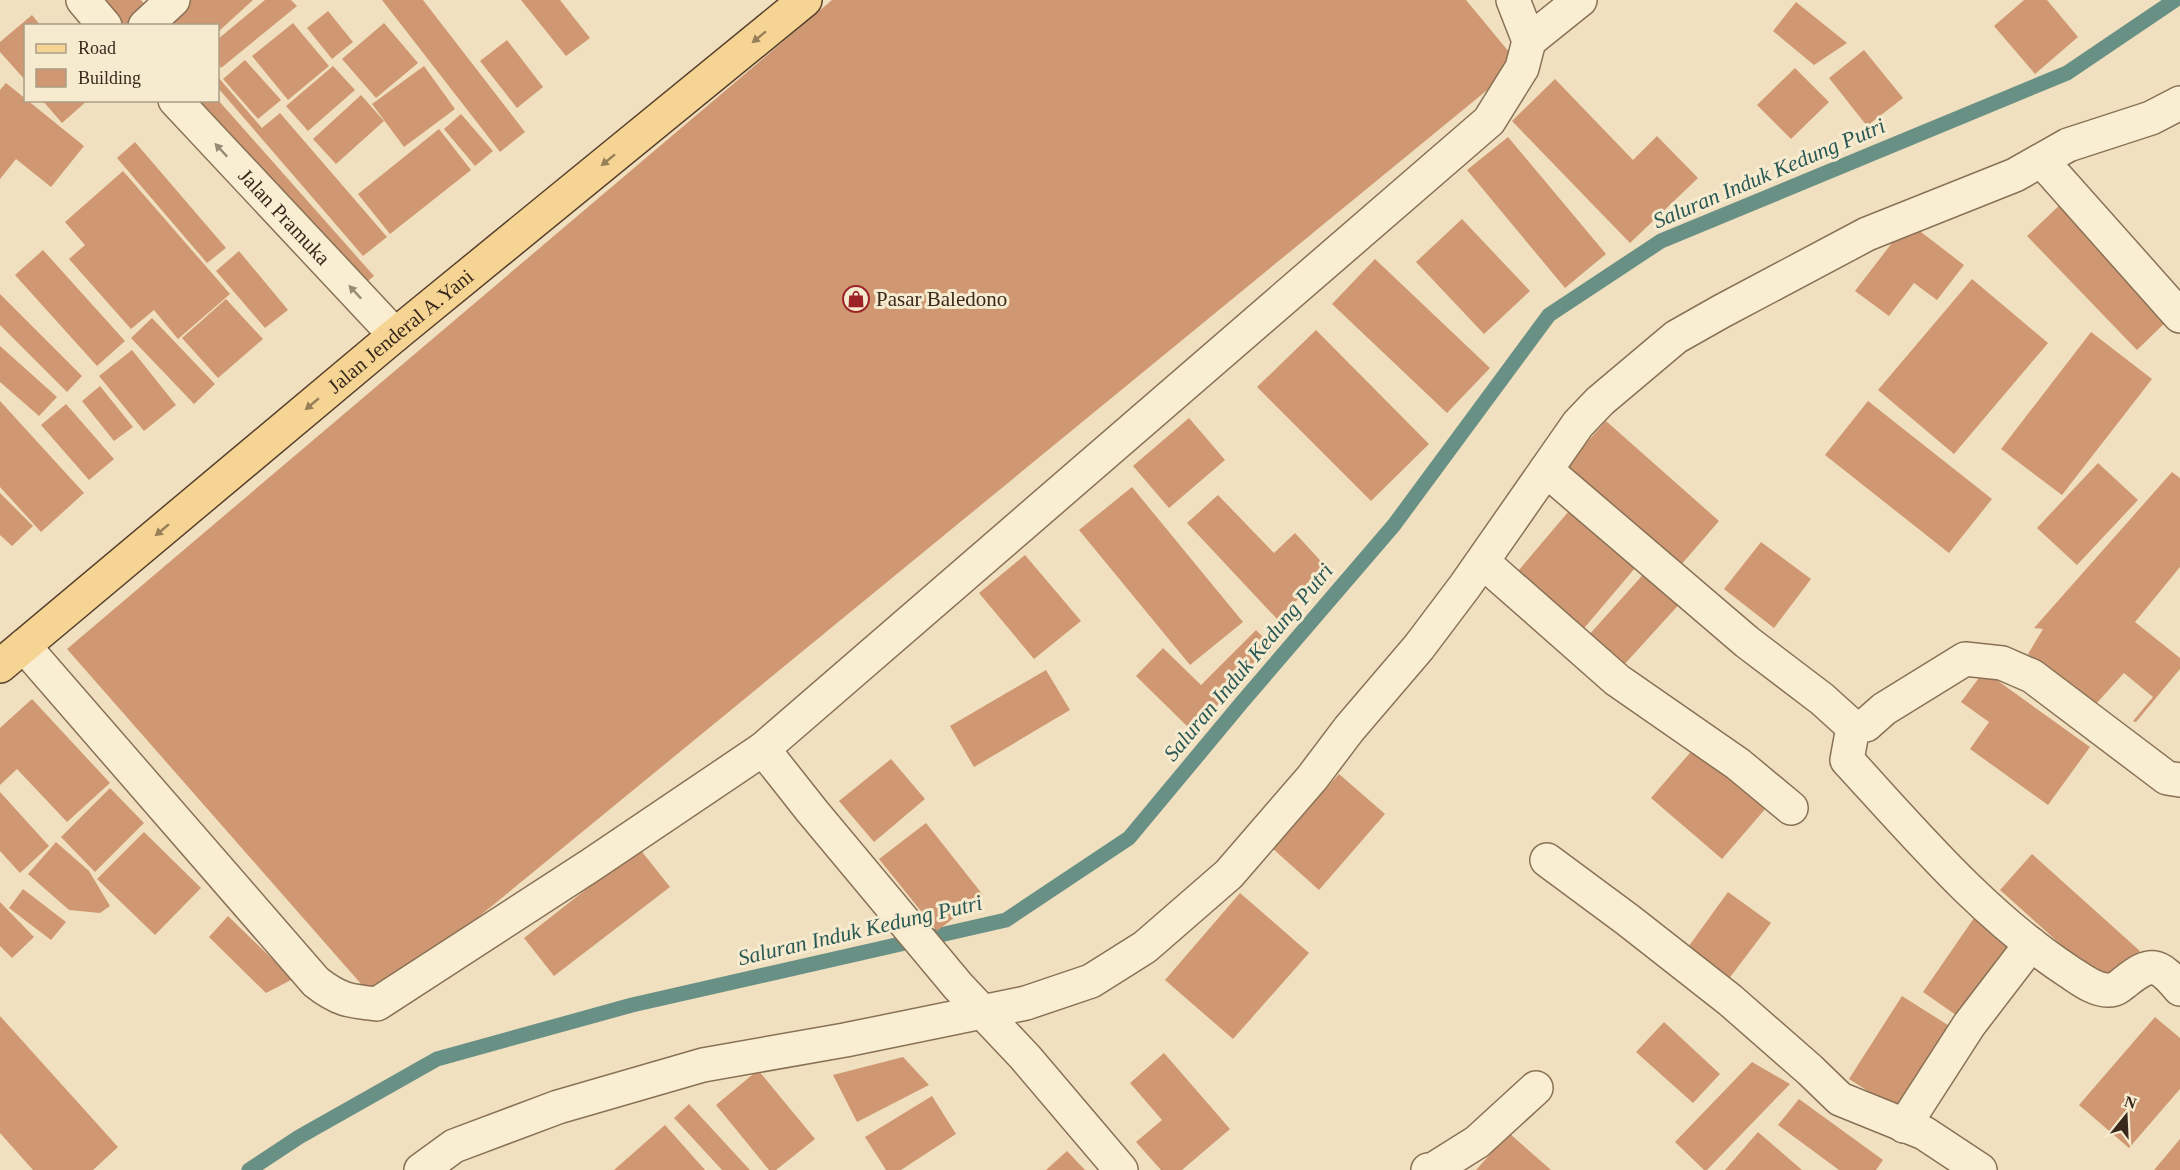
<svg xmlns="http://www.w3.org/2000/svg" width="2180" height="1170" font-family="Georgia,serif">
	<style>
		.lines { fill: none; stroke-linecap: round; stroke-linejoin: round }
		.stream { stroke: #699085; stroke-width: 15 }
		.building { fill: #d09872 }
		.minor-casing { stroke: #897156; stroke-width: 36 }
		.primary-casing { stroke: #573f2b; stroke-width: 36 }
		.minor { stroke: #faeed2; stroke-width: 33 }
		.primary { stroke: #f6d594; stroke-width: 33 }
		.oneway { fill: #977f58 }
		.oneway2 { fill: #998c77 }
		.labels { text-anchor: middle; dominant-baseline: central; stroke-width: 6; stroke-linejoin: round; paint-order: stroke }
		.street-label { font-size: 21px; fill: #38291c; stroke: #f7ebcf }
		.poi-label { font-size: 21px; fill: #38291c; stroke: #f7ebcf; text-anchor: start }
		.water-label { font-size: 22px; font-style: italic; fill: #2a5955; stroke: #f7ebcf }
	</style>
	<rect width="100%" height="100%" fill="#f0e0bf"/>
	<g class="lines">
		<path class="stream" d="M 249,1170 L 299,1137 L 437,1059 L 632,1005 L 1006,920 L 1129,838 L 1243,701 L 1394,525 L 1549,315 L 1661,241 L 2067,73 L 2175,0"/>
	</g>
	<g class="building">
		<path d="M 99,0 L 141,0 L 149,9 L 129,26 L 121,26 Z"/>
		<path d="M 189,0 L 253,0 L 218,32 L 218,26 L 161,26 Z"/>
		<path d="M 265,0 L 291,0 L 297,6 L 221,68 L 218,63 L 218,39 Z"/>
		<path d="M 382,0 L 423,0 L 525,132 L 500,152 Z"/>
		<path d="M 521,0 L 560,0 L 590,38 L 566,56 Z"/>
		<path d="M 832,0 L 1466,0 L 1519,64 L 376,1001 L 67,649 Z"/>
		<path d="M 2024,0 L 2047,0 L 2078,37 L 2035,74 L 1994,26 Z"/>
		<path d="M 1796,2 L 1847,43 L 1814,65 L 1773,31 Z"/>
		<path d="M 328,11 L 353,42 L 332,59 L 307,28 Z"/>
		<path d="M 32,15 L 41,26 L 26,26 L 26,81 L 0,52 L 0,42 Z"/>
		<path d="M 293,23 L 329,66 L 288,100 L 252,56 Z"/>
		<path d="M 384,23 L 418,63 L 376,98 L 342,59 Z"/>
		<path d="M 507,40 L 543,87 L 517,108 L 480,61 Z"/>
		<path d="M 1864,50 L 1903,98 L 1867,126 L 1829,78 Z"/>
		<path d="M 245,60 L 281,100 L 258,119 L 223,79 Z"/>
		<path d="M 333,66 L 355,90 L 308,131 L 286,106 Z"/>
		<path d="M 424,66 L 455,109 L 404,147 L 372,104 Z"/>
		<path d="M 1795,68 L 1829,102 L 1791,139 L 1757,105 Z"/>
		<path d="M 218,77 L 262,128 L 280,113 L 387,237 L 363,256 L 218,88 Z"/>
		<path d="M 1555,79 L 1633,160 L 1657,136 L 1698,178 L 1630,243 L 1512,121 Z"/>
		<path d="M 6,83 L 84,146 L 51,187 L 16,159 L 0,179 L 0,90 Z"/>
		<path d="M 361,95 L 384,121 L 336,164 L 313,139 Z"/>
		<path d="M 42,100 L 88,100 L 62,123 Z"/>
		<path d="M 190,100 L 218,100 L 374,276 L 358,289 Z"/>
		<path d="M 461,114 L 493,151 L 475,166 L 444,129 Z"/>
		<path d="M 439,129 L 471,170 L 390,234 L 358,194 Z"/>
		<path d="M 1508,137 L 1606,254 L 1565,288 L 1467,170 Z"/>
		<path d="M 135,142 L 226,248 L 207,263 L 117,158 Z"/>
		<path d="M 123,171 L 230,294 L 178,339 L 154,310 L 131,329 L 69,259 L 85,245 L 65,222 Z"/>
		<path d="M 2063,202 L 2171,317 L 2137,350 L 2027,236 Z"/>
		<path d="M 1462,219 L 1530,291 L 1484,334 L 1416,262 Z"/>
		<path d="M 1908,222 L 1964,265 L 1937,300 L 1914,283 L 1889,316 L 1855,291 Z"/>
		<path d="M 43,250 L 125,341 L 97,366 L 15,275 Z"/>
		<path d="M 239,251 L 288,310 L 265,328 L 216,271 Z"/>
		<path d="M 1375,259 L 1490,368 L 1447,413 L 1332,304 Z"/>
		<path d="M 1972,279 L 2048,343 L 1954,454 L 1878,390 Z"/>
		<path d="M 0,294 L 82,376 L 67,392 L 0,325 Z"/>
		<path d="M 226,299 L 263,339 L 218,378 L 182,338 Z"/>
		<path d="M 152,318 L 215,384 L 194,404 L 131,338 Z"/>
		<path d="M 1316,330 L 1429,444 L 1371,501 L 1257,387 Z"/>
		<path d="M 2091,332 L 2152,379 L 2062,495 L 2001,449 Z"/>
		<path d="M 0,346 L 57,397 L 39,416 L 0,382 Z"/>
		<path d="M 132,350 L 176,405 L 144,431 L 99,376 Z"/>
		<path d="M 100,386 L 133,427 L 114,441 L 82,401 Z"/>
		<path d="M 0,401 L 84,493 L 41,532 L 0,487 Z"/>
		<path d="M 1868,401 L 1992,499 L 1949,553 L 1825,455 Z"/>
		<path d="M 66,404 L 114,459 L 89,480 L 41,425 Z"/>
		<path d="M 1189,418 L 1225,460 L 1169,508 L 1133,466 Z"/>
		<path d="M 1606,421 L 1719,521 L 1680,566 L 1566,465 Z"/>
		<path d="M 2098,463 L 2138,500 L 2077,565 L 2037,528 Z"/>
		<path d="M 2172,472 L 2180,478 L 2180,567 L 2135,622 L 2180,658 L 2180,669 L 2136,722 L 2133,721 L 2153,697 L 2124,673 L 2095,705 L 2028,654 L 2043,629 L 2034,628 Z"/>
		<path d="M 1132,487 L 1243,622 L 1190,665 L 1079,530 Z"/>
		<path d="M 0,493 L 33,526 L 12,546 L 0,535 Z"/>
		<path d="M 1218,495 L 1274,553 L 1295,533 L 1329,570 L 1277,619 L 1187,523 Z"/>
		<path d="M 1574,505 L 1641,561 L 1580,633 L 1513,577 Z"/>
		<path d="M 1761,542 L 1811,579 L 1774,628 L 1724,589 Z"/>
		<path d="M 1025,555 L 1081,621 L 1034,659 L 979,593 Z"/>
		<path d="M 1649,568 L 1684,599 L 1622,667 L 1588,636 Z"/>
		<path d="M 1256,630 L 1274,648 L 1192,731 L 1136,676 L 1163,648 L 1201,685 Z"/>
		<path d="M 1046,670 L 1070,710 L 974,767 L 950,726 Z"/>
		<path d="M 1984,671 L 2090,747 L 2048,805 L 1970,749 L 1989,722 L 1961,702 Z"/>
		<path d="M 32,699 L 110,783 L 67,822 L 17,769 L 0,785 L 0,728 Z"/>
		<path d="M 1695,747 L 1766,808 L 1722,859 L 1651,798 Z"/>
		<path d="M 891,759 L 925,799 L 874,842 L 839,801 Z"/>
		<path d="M 1339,774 L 1385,814 L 1319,890 L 1272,848 Z"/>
		<path d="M 110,788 L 144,823 L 95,872 L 61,837 Z"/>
		<path d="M 0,792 L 49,846 L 20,873 L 0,851 Z"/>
		<path d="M 926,823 L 983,895 L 937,931 L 879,859 Z"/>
		<path d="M 144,832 L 201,888 L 155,935 L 97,879 Z"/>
		<path d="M 56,842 L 89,871 L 110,906 L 100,913 L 69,910 L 28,874 Z"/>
		<path d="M 639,848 L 670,887 L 554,976 L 524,938 Z"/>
		<path d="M 2032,854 L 2140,951 L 2108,987 L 2000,890 Z"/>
		<path d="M 23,889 L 66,922 L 51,940 L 9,908 Z"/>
		<path d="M 1728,892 L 1771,923 L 1728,980 L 1686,950 Z"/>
		<path d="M 1240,893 L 1309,953 L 1233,1039 L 1165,980 Z"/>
		<path d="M 0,902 L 34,937 L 12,958 L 0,946 Z"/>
		<path d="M 228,916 L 293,979 L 266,993 L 209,937 Z"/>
		<path d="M 1974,918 L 2014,945 L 1963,1020 L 1923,992 Z"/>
		<path d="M 1902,996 L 1951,1027 L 1898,1110 L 1849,1079 Z"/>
		<path d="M 0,1016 L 118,1147 L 93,1170 L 33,1170 L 0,1133 Z"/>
		<path d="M 2155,1017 L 2180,1038 L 2180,1089 L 2129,1148 L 2079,1105 Z"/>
		<path d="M 1664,1022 L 1720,1074 L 1693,1103 L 1636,1052 Z"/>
		<path d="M 1164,1053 L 1230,1129 L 1182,1170 L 1161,1170 L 1136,1142 L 1162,1120 L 1130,1083 Z"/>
		<path d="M 903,1057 L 929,1085 L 857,1122 L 833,1075 Z"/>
		<path d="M 1752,1062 L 1790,1084 L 1707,1170 L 1704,1170 L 1675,1142 Z"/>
		<path d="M 758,1070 L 815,1139 L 776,1170 L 769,1170 L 716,1105 Z"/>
		<path d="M 932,1096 L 956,1134 L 901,1170 L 886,1170 L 865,1137 Z"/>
		<path d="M 1799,1099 L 1883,1160 L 1876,1170 L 1839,1170 L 1778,1125 Z"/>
		<path d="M 689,1104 L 750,1170 L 722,1170 L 674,1118 Z"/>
		<path d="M 665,1125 L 705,1170 L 614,1170 Z"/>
		<path d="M 1758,1132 L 1802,1170 L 1725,1170 Z"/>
		<path d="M 1509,1133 L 1551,1170 L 1476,1170 Z"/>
		<path d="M 2180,1139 L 2180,1170 L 2154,1170 Z"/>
		<path d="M 1067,1151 L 1085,1170 L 1046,1170 Z"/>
	</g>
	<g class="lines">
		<defs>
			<g id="minor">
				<path d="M 83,0 L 105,26"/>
				<path d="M 145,26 L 173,0"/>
				<path d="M 1529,41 L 1580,0"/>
				<path id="s1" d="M 175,100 L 395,335"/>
				<path d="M 2042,161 L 2180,316"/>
				<path d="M 1546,470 L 1747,642 L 1822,699 L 1853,727 L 1866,725 L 1884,709 L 1965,659 L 2002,663 L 2032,676 L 2167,778 L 2180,780"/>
				<path d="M 1483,562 L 1617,680 L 1738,764 L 1791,808"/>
				<path d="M 24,646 L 316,982 C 339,1000 349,1001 377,1004 L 591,865 L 763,749 L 1489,121 L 1522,68 L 1529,41 L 1513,0"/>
				<path d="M 1853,727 L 1847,760 C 1916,835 1983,915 2068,971 C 2079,978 2095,991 2109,990 C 2116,990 2120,986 2125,982 C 2151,961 2158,963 2180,989"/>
				<path d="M 763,749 L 812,811 L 958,986 L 1025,1057 L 1121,1170"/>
				<path d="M 1547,860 L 1628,920 L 1730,1000 L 1810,1070 L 1840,1099 L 1924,1133 L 1980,1170"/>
				<path d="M 1904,1126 L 1969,1025 L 2031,944"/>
				<path d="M 421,1170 L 454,1146 L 558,1107 L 703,1065 L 845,1040 L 1026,1003 L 1091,981 L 1145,947 L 1229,874 L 1312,778 L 1349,729 L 1419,647 L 1465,586 L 1578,424 L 1600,401 L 1676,337 L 1722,311 L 1867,234 L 2015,175 L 2068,145 L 2151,118 L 2180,103"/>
				<path d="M 1428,1170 L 1434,1169 L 1477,1142 L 1536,1088"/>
			</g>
			<g id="primary">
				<path id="s2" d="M 0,666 L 395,335 L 805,0"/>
			</g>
		</defs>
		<use href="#minor" class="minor-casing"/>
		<use href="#primary" class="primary-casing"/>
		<use href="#minor" class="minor"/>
		<use href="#primary" class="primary"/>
	</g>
	<defs><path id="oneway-solid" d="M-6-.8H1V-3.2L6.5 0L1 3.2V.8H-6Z" transform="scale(1.5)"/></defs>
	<g class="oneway">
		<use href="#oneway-solid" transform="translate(759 37) rotate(141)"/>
		<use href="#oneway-solid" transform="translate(608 160) rotate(141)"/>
		<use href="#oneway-solid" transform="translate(312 404) rotate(140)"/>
		<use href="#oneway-solid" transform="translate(162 530) rotate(140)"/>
	</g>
	<g class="oneway2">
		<use href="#oneway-solid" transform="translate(221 150) rotate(-133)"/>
		<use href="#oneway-solid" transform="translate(355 292) rotate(-133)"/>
	</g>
	<defs>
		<symbol id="shop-ring" viewBox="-11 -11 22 22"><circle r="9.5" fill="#f7ebcf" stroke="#9b2326" stroke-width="1.5"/><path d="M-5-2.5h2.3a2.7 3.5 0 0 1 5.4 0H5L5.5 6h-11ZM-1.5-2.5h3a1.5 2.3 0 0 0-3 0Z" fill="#9b2326"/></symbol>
	</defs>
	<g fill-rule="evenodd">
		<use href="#shop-ring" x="841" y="284" width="30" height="30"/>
	</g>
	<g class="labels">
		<g class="street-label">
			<text stroke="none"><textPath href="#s1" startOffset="160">Jalan Pramuka</textPath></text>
			<text stroke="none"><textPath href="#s2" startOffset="522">Jalan Jenderal A.Yani</textPath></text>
		</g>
		<g class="poi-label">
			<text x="876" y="299">Pasar Baledono</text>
		</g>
		<g class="water-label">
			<text transform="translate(1769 173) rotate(-23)">Saluran Induk Kedung Putri</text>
			<text transform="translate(1248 662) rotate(-50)">Saluran Induk Kedung Putri</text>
			<text transform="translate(860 930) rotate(-13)">Saluran Induk Kedung Putri</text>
		</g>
	</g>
	<rect x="24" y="24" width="195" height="78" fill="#f7ebcf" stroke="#ab9d87" stroke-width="1.5"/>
	<rect x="36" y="44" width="30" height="9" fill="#f6d594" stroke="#ab9d87" stroke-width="1.5"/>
	<text x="78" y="54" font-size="18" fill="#38291c">Road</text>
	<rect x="36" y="69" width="30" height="18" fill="#d09872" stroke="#ab9d87" stroke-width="1.5"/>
	<text x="78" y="84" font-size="18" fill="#38291c">Building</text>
	<g transform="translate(2126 1116) rotate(18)" stroke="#f7ebcf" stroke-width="4.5" paint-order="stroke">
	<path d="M0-4.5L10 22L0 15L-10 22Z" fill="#38291c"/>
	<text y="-9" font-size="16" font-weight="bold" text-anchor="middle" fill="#38291c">N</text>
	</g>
</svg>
